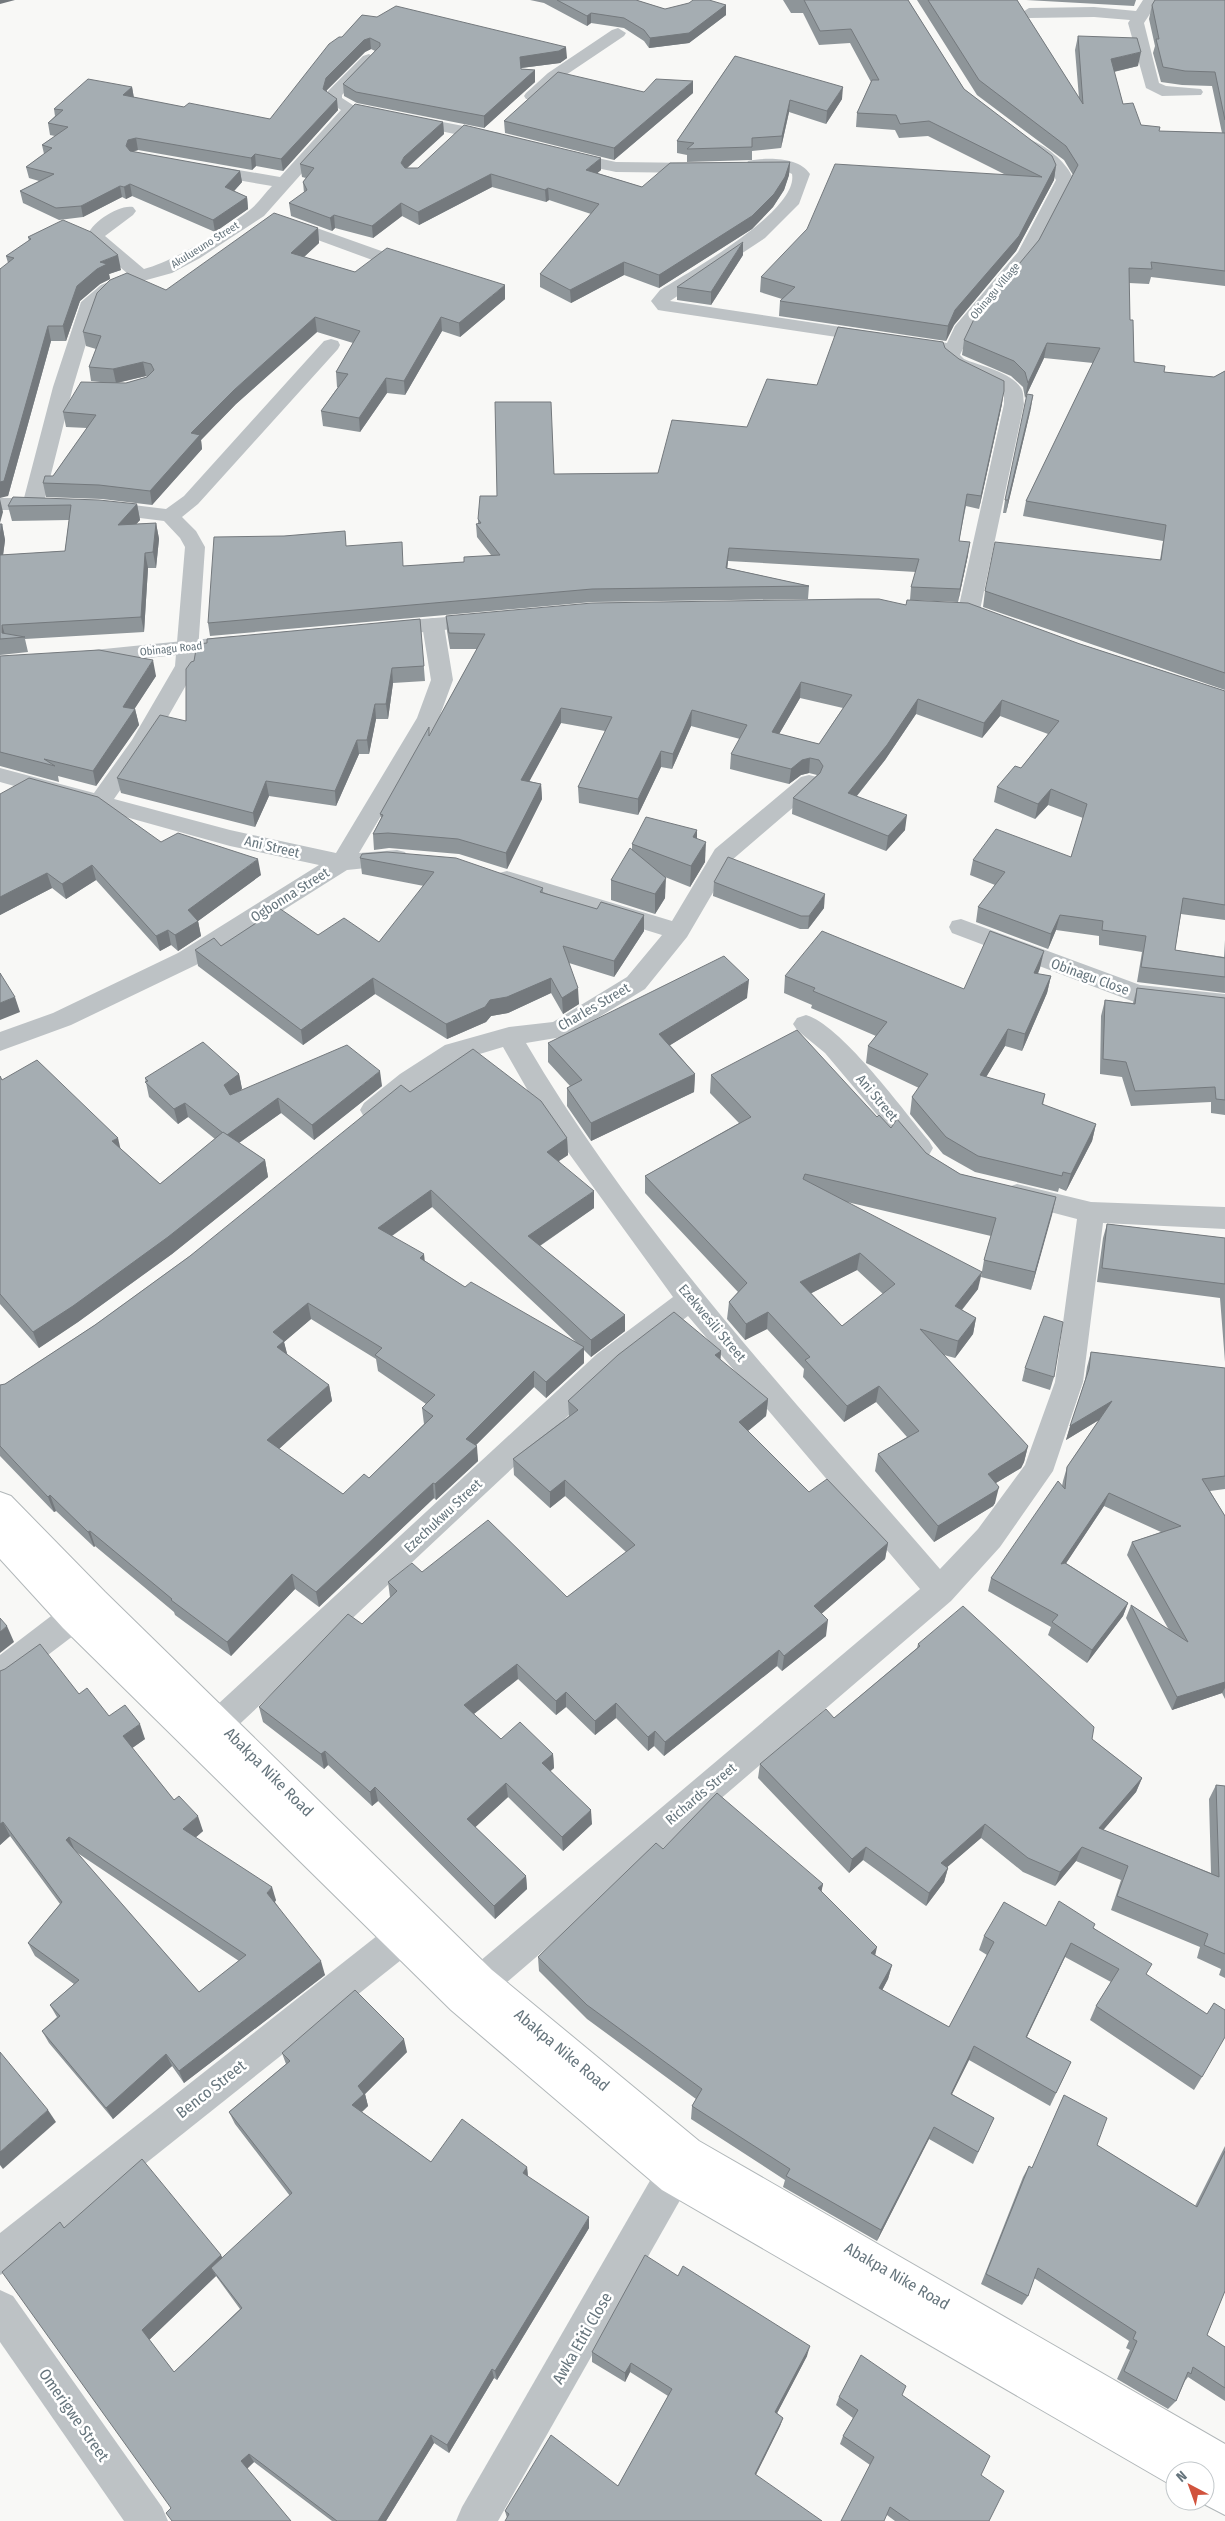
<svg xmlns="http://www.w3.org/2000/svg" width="1225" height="2521" font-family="'Fira Sans Condensed',sans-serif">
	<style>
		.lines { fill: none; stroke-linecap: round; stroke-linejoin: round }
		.primary-casing { stroke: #b1b7b9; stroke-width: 2 }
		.minor { fill: #bdc2c5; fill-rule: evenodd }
		.tertiary { fill: #bdc2c5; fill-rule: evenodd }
		.primary { fill: #fff; fill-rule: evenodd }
		.wall { fill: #8e9599; fill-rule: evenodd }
		.shaded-wall { fill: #74797d }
		.building { fill: #a5adb2; stroke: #74797d; fill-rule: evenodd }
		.labels { text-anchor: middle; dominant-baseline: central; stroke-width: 5; stroke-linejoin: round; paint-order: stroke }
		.far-street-label { font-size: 11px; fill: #66757d; stroke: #fff }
		.street-label { font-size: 14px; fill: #66757d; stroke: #fff }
		.near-street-label { font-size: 16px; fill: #66757d; stroke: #fff }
	</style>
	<rect width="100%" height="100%" fill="#f8f8f6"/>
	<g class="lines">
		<defs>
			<path id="primary" d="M 0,1492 L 11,1496 L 105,1592 L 492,1970 L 699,2141 L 1225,2444 L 1225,2515 L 1198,2501 L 1205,2501 L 1205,2471 L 1175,2471 L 1175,2486 L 1171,2485 L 662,2190 L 451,2010 L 63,1628 L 0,1559 Z"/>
		</defs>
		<use href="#primary" class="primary-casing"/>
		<g class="minor">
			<path d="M 1143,0 L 1159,0 L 1144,23 L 1159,83 L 1166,86 L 1201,89 L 1203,92 L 1201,95 L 1162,96 L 1146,88 L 1128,23 L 1130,20 L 1094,17 L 1029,18 L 1021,13 L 1029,8 L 1094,7 L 1136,11 Z"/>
			<path d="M 618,28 L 626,33 L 624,36 L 560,79 L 538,99 L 526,99 L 524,96 L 526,93 L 548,73 L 612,30 Z"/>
			<path d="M 369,54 L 377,59 L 342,95 L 342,98 L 359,109 L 264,216 L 200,258 L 172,273 L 132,284 L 113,293 L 98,304 L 73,387 L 45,498 L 54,500 L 57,504 L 54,508 L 47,510 L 0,510 L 0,498 L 24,498 L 53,387 L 81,302 L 101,285 L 128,274 L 90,241 L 87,237 C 90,223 119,204 133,207 L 136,211 L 133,215 L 105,236 L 144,269 C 175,261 226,229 251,209 C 259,202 265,193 272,186 L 197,173 L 195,169 L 197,165 L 203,164 L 280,177 L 341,110 L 326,100 L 328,91 L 363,56 Z"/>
			<path d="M 407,115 L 494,132 L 500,133 L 502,137 L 500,141 L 494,142 L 401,123 L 399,120 L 401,117 Z"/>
			<path d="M 1025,138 C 1044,143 1067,162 1074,180 L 1035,254 L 971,331 L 960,355 L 964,359 C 980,366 1011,372 1021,388 C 1024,392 1023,399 1024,404 L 980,610 L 976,615 L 969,616 L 962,615 L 958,610 L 1004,404 L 1004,392 C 989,381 943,371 943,353 L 664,311 L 658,310 L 651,301 L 660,290 C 689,272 799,211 792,174 L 786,171 L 748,169 L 746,165 L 748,161 C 767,157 799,157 810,174 L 799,204 L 765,238 L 670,301 L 947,343 L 955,326 L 1018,252 L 1056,180 L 1049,167 L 1019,147 L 1017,143 L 1019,139 Z"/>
			<path d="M 565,151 L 616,162 L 701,163 L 707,164 L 709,168 L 707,172 L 701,173 L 616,172 L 559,160 L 557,156 L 559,152 Z"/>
			<path d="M 283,216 L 387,253 L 390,257 L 387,261 L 375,261 L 277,225 L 274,221 L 277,217 Z"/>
			<path d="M 331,339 L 338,341 L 340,345 L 338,349 L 198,504 L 182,517 L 196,531 L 205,547 L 197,666 L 153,743 L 114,799 L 230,830 L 336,853 L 417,718 L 431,680 L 422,625 L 425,620 L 433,618 L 441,620 L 444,625 L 453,680 L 439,718 L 359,853 L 397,850 L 405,852 L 409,858 L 405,864 L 347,870 L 196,965 L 71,1025 L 0,1051 L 0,1032 L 53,1013 L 178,953 L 319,865 L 230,846 L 0,782 L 0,768 L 94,793 L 132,740 L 175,666 L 185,547 L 180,538 L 164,521 L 100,513 L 93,511 L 90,507 L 93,503 L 100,501 L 166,509 L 184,496 L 324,341 Z"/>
			<path d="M 809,775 L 817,777 L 820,782 L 817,787 L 732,860 L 687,937 L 645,989 L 568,1036 L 526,1043 C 639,1236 795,1401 940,1569 L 978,1529 L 1025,1465 L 1055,1382 L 1077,1219 L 1008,1201 L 1004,1194 L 1008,1187 L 1017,1184 L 1091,1202 L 1225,1207 L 1225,1229 L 1103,1223 L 1083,1382 L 1053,1471 L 1000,1547 L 951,1601 L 478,2007 L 466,2012 L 454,2007 L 449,1995 L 454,1983 L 920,1589 L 688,1316 L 617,1370 L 213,1749 L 202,1754 L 191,1749 L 186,1739 L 191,1729 L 597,1354 L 673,1297 L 544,1119 L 503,1047 L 463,1059 L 418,1088 L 382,1117 L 373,1120 L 364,1117 L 360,1110 L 364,1103 L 400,1074 L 445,1045 L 509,1027 L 553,1022 L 627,977 L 662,935 L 499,885 L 495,879 L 499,873 L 507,871 L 672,921 L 715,849 L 801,777 Z"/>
			<path d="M 961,919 L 1140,985 L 1225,994 L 1225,1012 L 1137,1003 L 952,933 L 949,927 L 952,921 Z"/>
			<path d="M 806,1015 C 841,1025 903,1110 929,1141 L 933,1148 L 929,1155 L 920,1158 L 911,1155 L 825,1053 L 797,1030 L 793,1024 L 797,1018 Z"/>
			<path d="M 91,1590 L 102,1594 L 106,1604 L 102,1614 L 11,1683 L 0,1687 L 0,1655 L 80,1594 Z"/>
			<path d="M 418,1908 L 430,1913 L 435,1925 L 430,1937 L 13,2269 L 0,2275 L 0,2233 L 406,1913 Z"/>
			<path d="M 683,2141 L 696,2146 L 701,2159 L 696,2172 L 498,2521 L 456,2521 L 462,2507 L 670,2146 Z"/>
			<path d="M 0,2290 L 13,2296 L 162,2507 L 168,2521 L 124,2521 L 0,2342 Z"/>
		</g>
		<g class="tertiary">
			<path d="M 484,614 L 492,615 L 495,620 L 492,625 L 385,636 L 377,634 L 374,629 L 377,624 L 385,622 Z"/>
			<path d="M 233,636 L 241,638 L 244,643 L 241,648 L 84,665 L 76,663 L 73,658 L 76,653 L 84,651 Z"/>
		</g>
		<use href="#primary" class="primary"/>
	</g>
	<g class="wall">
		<path d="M 530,0 L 636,0 L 665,9 L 726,5 L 726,15 L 689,43 L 649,48 L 644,41 L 624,28 L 591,23 L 587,26 L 544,3 Z"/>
		<path d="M 783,0 L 908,0 L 964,89 L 1056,165 L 1054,180 L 1016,251 L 954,325 L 946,341 L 779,316 L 780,301 L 782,299 L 760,292 L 761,277 L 1006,175 L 928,136 L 899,138 L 895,130 L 856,127 L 857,113 L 871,82 L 850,43 L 819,45 L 803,13 L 791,13 Z"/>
		<path d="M 917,0 L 1017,0 L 1079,98 L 1075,50 L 1078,36 L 1138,66 L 1114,72 L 1123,104 L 1141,125 L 1159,131 L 1222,133 L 1212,86 L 1182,85 L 1161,82 L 1153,53 L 1155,46 L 1149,19 L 1152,5 L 1225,0 L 1225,286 L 1151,277 L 1149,284 L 1129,283 L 1130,320 L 1134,362 L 1164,372 L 1214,377 L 1225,371 L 1225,690 L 983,607 L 985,591 L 1160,560 L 1163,541 L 1023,516 L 1026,501 L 1093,363 L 1044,358 L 1025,398 L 1023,387 L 1011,376 L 962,355 L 964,340 L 1039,240 L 1073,175 L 1064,160 L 977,95 Z"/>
		<path d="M 1026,0 L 1136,0 L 1134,6 Z"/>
		<path d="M 362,15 L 567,58 L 560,63 L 521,68 L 521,69 L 535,70 L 535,82 L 484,128 L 357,103 L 344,96 L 343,84 L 375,51 L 371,49 L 365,52 L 326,91 L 338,110 L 283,171 L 256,166 L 252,170 L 138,150 L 133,152 L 240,171 L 242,182 L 234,191 L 247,197 L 248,209 L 215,232 L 132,196 L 126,199 L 122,197 L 83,217 L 59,220 L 23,203 L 20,191 L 39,181 L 29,178 L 26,167 L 44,154 L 42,145 L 55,136 L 50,135 L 48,123 L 55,116 L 54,109 L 132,87 L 134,98 L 184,107 L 270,119 Z"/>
		<path d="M 735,56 L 842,99 L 826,124 L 789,112 L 781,148 L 752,151 L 752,160 L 687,162 L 687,155 L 677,153 L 677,141 Z"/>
		<path d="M 693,93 L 614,160 L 505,133 L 504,121 Z"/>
		<path d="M 443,122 L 444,134 L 406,168 L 601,170 L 597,173 L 642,187 L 790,162 L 789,175 L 784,190 L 773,207 L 752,229 L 659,288 L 624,275 L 571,303 L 540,287 L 540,274 L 591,214 L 549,200 L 546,202 L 492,187 L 419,225 L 402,216 L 373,238 L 335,228 L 332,231 L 291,216 L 289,203 L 304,193 L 303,182 L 306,178 L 302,177 L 300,164 Z"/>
		<path d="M 318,228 L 319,243 L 304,257 L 355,272 L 505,299 L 460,337 L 442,331 L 405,395 L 387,393 L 360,432 L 323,426 L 321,411 L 338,387 L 337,387 L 336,372 L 353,343 L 317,332 L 236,404 L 201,440 L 202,449 L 152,505 L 102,499 L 46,497 L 43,483 L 53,476 L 87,428 L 66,427 L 63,412 L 109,383 L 91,381 L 89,367 L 96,349 L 86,346 L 83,332 L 166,290 ZM 146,376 L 147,377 L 126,383 L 117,383 Z"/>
		<path d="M 28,237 L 121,270 L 109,274 L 110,279 L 100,284 L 80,301 L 66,341 L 51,341 L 8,496 L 8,263 L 6,256 L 29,241 Z"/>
		<path d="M 743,255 L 711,305 L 677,300 L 677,287 Z"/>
		<path d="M 945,348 L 1002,404 L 979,509 L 966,506 L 959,541 L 968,555 L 958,602 L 910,600 L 911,587 L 916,572 L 728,561 L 727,568 L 809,586 L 808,599 L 592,602 L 210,636 L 208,623 L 347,546 L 404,566 L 464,562 L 491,555 L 477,537 L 476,524 L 478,524 L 478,519 L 497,496 L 554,474 L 658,473 L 747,427 L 817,385 Z"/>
		<path d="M 1031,408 L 1006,513 L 1003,513 L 1005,500 Z"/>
		<path d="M 13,497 L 137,504 L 140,520 L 136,524 L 156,523 L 159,539 L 156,568 L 148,568 L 144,632 L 25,639 L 28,652 L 0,655 L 0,524 L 2,524 L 5,540 L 3,555 L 65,551 L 69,520 L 12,521 L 8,506 Z"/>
		<path d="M 446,616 L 1080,644 L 1225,691 L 1225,920 L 1181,914 L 1175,950 L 1224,957 L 1225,940 L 1225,993 L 1137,982 L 1142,952 L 1099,945 L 1099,936 L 1056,930 L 1048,949 L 976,922 L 978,907 L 995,885 L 970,875 L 973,860 L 1071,857 L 1083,818 L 1048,805 L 1035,819 L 994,802 L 997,787 L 1021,768 L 1048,734 L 1000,716 L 982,738 L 916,714 L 885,760 L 857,796 L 905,830 L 886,851 L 792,814 L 793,798 L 817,775 L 809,773 L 801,775 L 789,784 L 730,769 L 731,754 L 740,739 L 691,726 L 672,769 L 661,767 L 638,815 L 579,803 L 578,787 L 605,731 L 561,723 L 529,781 L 541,784 L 542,799 L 507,869 L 459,854 L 389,848 L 374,850 L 373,834 L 381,818 L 380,814 L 429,736 L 477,649 L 450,649 L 447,631 ZM 800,698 L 843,708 L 819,744 L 779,734 Z"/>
		<path d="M 420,619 L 425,681 L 393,683 L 388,719 L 376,719 L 369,754 L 359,754 L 336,806 L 269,796 L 255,827 L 121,793 L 117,778 L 186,721 L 194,661 L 207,643 Z"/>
		<path d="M 0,656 L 156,676 L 134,709 L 135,709 L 139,725 L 96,786 L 58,776 L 59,782 L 0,766 Z"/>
		<path d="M 0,794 L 161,842 L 261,875 L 198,921 L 201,936 L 178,951 L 171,945 L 160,951 L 96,880 L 66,899 L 52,888 L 0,915 Z"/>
		<path d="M 697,830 L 697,839 L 705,862 L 690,887 L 665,877 L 665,898 L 655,914 L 611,900 L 611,880 L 632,850 L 632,844 Z"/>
		<path d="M 360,858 L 543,888 L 543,892 L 644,931 L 614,977 L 569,963 L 579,1004 L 563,1014 L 551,993 L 508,1013 L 491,1016 L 486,1022 L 447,1039 L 375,994 L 303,1045 L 198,966 L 195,950 L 221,946 L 318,935 L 379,942 L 424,886 L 362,874 Z"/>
		<path d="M 714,882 L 824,908 L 808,929 L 800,929 L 713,896 Z"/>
		<path d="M 1040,968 L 1038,974 L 1051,976 L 1047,993 L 1022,1051 L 1005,1046 L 986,1077 L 1045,1094 L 1043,1105 L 1096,1124 L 1092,1141 L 1066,1191 L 1059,1188 L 1058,1192 L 975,1172 L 943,1154 L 910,1114 L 912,1097 L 919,1088 L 866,1063 L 868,1046 L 876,1036 L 811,1008 L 812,1005 L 784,993 L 785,976 L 964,989 Z"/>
		<path d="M 1137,988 L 1225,998 L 1225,1115 L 1211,1113 L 1211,1102 L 1131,1106 L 1122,1077 L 1100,1074 L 1101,1016 L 1105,1000 L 1133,1003 Z"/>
		<path d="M 747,998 L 670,1045 L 695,1074 L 694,1092 L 591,1141 L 567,1106 L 567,1088 L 570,1086 L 548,1062 L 548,1043 Z"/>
		<path d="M 239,1074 L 242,1089 L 239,1092 L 382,1086 L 314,1140 L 281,1113 L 239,1143 L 265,1160 L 268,1177 L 172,1254 L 78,1322 L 39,1348 L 0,1304 L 0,1076 L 2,1080 L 121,1149 L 160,1184 L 215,1139 L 188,1117 L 178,1124 L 149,1097 L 145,1078 Z"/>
		<path d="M 711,1075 L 877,1117 L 891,1128 L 926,1153 L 960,1174 L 1056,1197 L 1031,1290 L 981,1277 L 984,1260 L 991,1236 L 847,1202 L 978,1289 L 962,1310 L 976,1318 L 973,1334 L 955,1358 L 944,1355 L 1028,1446 L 1024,1462 L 1021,1468 L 996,1483 L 995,1503 L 993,1506 L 934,1542 L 875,1471 L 878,1454 L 907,1437 L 876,1402 L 844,1422 L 803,1377 L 804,1369 L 767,1329 L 745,1340 L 727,1319 L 729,1302 L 738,1292 L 645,1193 L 645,1176 L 739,1123 L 710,1093 ZM 857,1270 L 883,1294 L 842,1326 L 811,1293 Z"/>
		<path d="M 410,1092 L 567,1138 L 568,1155 L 559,1161 L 594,1208 L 540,1246 L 625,1315 L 625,1331 L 591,1357 L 584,1350 L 584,1363 L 546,1398 L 534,1387 L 476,1445 L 478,1461 L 436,1500 L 434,1498 L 319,1607 L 295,1589 L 231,1656 L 175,1615 L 174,1612 L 95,1546 L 94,1547 L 56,1511 L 54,1512 L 0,1456 L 0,1385 L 5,1384 L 95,1325 L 190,1256 ZM 432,1207 L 576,1342 L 465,1287 L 425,1261 L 392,1236 ZM 311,1319 L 376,1359 L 378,1371 L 426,1404 L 422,1408 L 424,1424 L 369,1478 L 343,1494 L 279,1449 L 332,1401 L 329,1385 L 287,1355 L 284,1342 Z"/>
		<path d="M 1107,1224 L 1225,1238 L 1225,1362 L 1220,1298 L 1097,1282 L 1103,1238 Z"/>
		<path d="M 721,1351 L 720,1360 L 768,1399 L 766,1416 L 748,1431 L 809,1492 L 888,1543 L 885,1559 L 821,1614 L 826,1636 L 782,1671 L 777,1666 L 664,1756 L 654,1746 L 648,1751 L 616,1718 L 595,1735 L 566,1707 L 556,1715 L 518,1679 L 474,1714 L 501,1739 L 553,1754 L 554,1768 L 550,1771 L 592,1824 L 563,1851 L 508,1797 L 475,1827 L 526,1876 L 527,1889 L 495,1919 L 378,1801 L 372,1806 L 328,1765 L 324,1769 L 263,1722 L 259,1707 L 362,1624 L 390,1597 L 388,1582 L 422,1572 L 567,1597 L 626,1552 L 565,1496 L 550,1508 L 514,1475 L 513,1459 L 569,1416 L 568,1401 Z"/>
		<path d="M 1091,1352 L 1225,1368 L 1225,1489 L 1210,1491 L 1225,1516 L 1225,1699 L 1222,1693 L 1172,1710 L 1126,1618 L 1131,1605 L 1169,1630 L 1127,1555 L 1132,1542 L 1161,1532 L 1104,1506 L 1066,1563 L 1128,1603 L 1123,1616 L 1087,1663 L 1048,1635 L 1051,1627 L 988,1591 L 991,1578 L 1062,1486 L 1063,1481 L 1067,1467 L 1099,1420 L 1066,1440 L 1085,1380 L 1087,1367 Z"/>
		<path d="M 1025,1368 L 1054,1377 L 1050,1390 L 1022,1381 Z"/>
		<path d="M 918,1644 L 1092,1739 L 1142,1778 L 1136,1792 L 1103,1830 L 1211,1873 L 1209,1799 L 1216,1785 L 1225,1786 L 1225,1978 L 1219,1975 L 1221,1969 L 1197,1958 L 1200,1947 L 1111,1910 L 1121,1880 L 1076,1861 L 1055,1886 L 1023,1872 L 981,1838 L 947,1867 L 948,1868 L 944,1882 L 926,1906 L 863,1860 L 849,1873 L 758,1778 L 760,1764 L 834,1718 L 917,1648 Z"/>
		<path d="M 0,1671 L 79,1694 L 109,1716 L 145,1739 L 132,1748 L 174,1800 L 203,1831 L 195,1838 L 276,1900 L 275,1902 L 325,1975 L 184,2083 L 172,2066 L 113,2119 L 49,2043 L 42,2031 L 57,2017 L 50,2005 L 74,1984 L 35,1956 L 28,1943 L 60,1904 L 10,1836 L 0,1845 ZM 76,1852 L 239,1961 L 199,1992 Z"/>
		<path d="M 663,1849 L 823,1884 L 821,1891 L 875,1955 L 892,1965 L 888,1979 L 882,1990 L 949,2027 L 987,1955 L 979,1950 L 984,1936 L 1046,1926 L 1094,1928 L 1146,1974 L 1202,2077 L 1194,2090 L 1090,2020 L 1096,2006 L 1111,1982 L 1065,1957 L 1027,2037 L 1071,2062 L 1050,2106 L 969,2060 L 952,2094 L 994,2118 L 973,2164 L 929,2139 L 877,2241 L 783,2187 L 785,2180 L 691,2119 L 692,2106 L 696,2099 L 587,2019 L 539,1971 L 538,1957 Z"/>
		<path d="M 407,2052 L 365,2094 L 368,2106 L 362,2112 L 431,2162 L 527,2167 L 528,2177 L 589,2228 L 497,2380 L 494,2378 L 449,2453 L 434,2443 L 386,2521 L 332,2521 L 254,2462 L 247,2468 L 171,2508 L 64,2228 L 223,2258 L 290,2196 L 235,2124 L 229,2112 L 286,2064 L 282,2053 ZM 216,2276 L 240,2309 L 174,2372 L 149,2340 Z"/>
		<path d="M 1064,2095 L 1097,2145 L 1195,2206 L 1225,2146 L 1225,2291 L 1207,2335 L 1225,2347 L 1225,2401 L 1188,2377 L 1185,2381 L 1176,2401 L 1168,2409 L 1117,2379 L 1130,2350 L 1126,2348 L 1129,2341 L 1034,2278 L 1028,2296 L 1022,2305 L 981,2284 L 1023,2177 L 1029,2166 L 1032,2168 Z"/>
		<path d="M 592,2352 L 807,2356 L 777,2413 L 783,2418 L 780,2426 L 756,2474 L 507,2518 L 505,2511 L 618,2486 L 668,2396 L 630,2372 L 625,2382 L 592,2362 Z"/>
		<path d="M 902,2395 L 981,2475 L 989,2521 L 895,2521 L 887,2515 L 870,2465 L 840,2444 L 843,2436 L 853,2418 L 836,2405 L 839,2397 Z"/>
	</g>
	<g class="shaded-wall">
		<path d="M 0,0 L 15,0 L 0,4 Z"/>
		<path d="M 726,5 L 726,15 L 689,43 L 649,48 L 650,38 Z"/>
		<path d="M 591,13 L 591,23 L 587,26 L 587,16 Z"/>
		<path d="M 370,38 L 371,49 L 365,52 L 327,90 L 324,101 L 323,89 L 326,78 L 364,40 Z"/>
		<path d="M 566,47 L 567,58 L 560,63 L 521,68 L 520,57 Z"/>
		<path d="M 1141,52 L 1138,66 L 1108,73 L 1111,59 Z"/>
		<path d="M 535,70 L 535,82 L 484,128 L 484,116 Z"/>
		<path d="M 693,81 L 693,93 L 614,160 L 614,148 Z"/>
		<path d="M 132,87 L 134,99 L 123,95 Z"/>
		<path d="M 843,87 L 842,99 L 826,124 L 827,111 Z"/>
		<path d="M 337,99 L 338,110 L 283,171 L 281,159 Z"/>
		<path d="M 790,100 L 789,112 L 781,148 L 782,136 Z"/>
		<path d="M 443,122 L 444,134 L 405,170 L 401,163 L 404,157 Z"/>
		<path d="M 136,138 L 138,150 L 130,152 L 126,146 L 128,140 Z"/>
		<path d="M 255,154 L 256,166 L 252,170 L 251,158 Z"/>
		<path d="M 601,158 L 601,170 L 586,183 L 586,170 Z"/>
		<path d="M 790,162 L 789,175 L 784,190 L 773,207 L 752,229 L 659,288 L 659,275 Z"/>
		<path d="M 1056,165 L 1054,180 L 1016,251 L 954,325 L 946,341 L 948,326 L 955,310 Z"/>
		<path d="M 240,171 L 242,182 L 227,199 L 225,187 Z"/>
		<path d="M 491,174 L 492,187 L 419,225 L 418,212 Z"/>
		<path d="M 130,184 L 132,196 L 126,199 L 124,187 Z"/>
		<path d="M 120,186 L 122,197 L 83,217 L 81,206 Z"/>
		<path d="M 548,188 L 549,200 L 546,202 L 545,190 Z"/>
		<path d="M 247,197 L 248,209 L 215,232 L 213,220 Z"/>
		<path d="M 401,203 L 402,216 L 373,238 L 372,226 Z"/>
		<path d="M 334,215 L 335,228 L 332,231 L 330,218 Z"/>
		<path d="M 318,228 L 319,243 L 293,267 L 291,253 Z"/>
		<path d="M 743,242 L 743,255 L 711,305 L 711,292 Z"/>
		<path d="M 118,255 L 121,270 L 109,274 L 110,279 L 100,284 L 80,301 L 66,341 L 63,326 L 77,286 L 100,262 Z"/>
		<path d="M 624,262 L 624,275 L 571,303 L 570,290 Z"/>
		<path d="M 505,285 L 505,299 L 460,337 L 459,323 Z"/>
		<path d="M 315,317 L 317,332 L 236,404 L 201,440 L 202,449 L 152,505 L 150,491 L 191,433 L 234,390 Z"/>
		<path d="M 441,317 L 442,331 L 405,395 L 404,381 Z"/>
		<path d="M 48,326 L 51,341 L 8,496 L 0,498 L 0,482 Z"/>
		<path d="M 1047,343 L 1044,358 L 1025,398 L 1028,383 Z"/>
		<path d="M 143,362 L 146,376 L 116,383 L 113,369 Z"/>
		<path d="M 386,378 L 387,393 L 360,432 L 359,418 Z"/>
		<path d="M 1004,391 L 1002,404 L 979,509 L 981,496 Z"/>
		<path d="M 1033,395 L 1031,408 L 1006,513 L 1008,500 Z"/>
		<path d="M 0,499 L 3,512 L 0,523 Z"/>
		<path d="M 137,504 L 140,520 L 122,540 L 118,525 Z"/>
		<path d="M 156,523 L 159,539 L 156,568 L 153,552 Z"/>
		<path d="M 2,524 L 5,540 L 1,571 L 0,566 L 0,536 Z"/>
		<path d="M 970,542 L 968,555 L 958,602 L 960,589 Z"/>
		<path d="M 729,548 L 728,561 L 726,580 L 726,568 Z"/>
		<path d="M 145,553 L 148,568 L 144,632 L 141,617 Z"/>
		<path d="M 2,625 L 6,638 L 2,633 Z"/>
		<path d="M 153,660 L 156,676 L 126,722 L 123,707 Z"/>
		<path d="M 392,668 L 393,683 L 388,719 L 386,704 Z"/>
		<path d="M 801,682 L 800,698 L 771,748 L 772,732 Z"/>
		<path d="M 918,699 L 916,714 L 885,760 L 847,808 L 848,793 Z"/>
		<path d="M 1002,700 L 1000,716 L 982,738 L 984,723 Z"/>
		<path d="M 375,704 L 376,719 L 369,754 L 367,740 Z"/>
		<path d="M 561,708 L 561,723 L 522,795 L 521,780 Z"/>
		<path d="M 135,709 L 139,725 L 96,786 L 93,771 Z"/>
		<path d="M 692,710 L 691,726 L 672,769 L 673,754 Z"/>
		<path d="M 357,740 L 359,754 L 336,806 L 335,791 Z"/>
		<path d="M 661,751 L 661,767 L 638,815 L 638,799 Z"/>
		<path d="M 810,758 L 809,773 L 801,775 L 789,784 L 791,769 L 802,760 Z"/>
		<path d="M 266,781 L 269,796 L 255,827 L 253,813 Z"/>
		<path d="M 541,784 L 542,799 L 507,869 L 506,853 Z"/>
		<path d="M 1051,789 L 1048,805 L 1035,819 L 1038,804 Z"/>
		<path d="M 907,815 L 905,830 L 886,851 L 888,836 Z"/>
		<path d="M 697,830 L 697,850 L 693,837 Z"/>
		<path d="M 706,842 L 705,862 L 690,887 L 691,866 Z"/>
		<path d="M 258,859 L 261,875 L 194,924 L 198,921 L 201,936 L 178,951 L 175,935 L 188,910 Z"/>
		<path d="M 92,865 L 96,880 L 66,899 L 62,884 Z"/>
		<path d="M 47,873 L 52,888 L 0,915 L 0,897 Z"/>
		<path d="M 666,878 L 665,898 L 655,914 L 655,894 Z"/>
		<path d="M 825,894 L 824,908 L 808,929 L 809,916 Z"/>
		<path d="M 644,915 L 644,931 L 614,977 L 614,961 Z"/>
		<path d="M 1060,915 L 1056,930 L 1048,949 L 1051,934 Z"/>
		<path d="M 168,930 L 171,945 L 160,951 L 156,936 Z"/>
		<path d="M 1044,951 L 1040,968 L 1030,990 L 1034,973 Z"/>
		<path d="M 1051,976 L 1047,993 L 1022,1051 L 1025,1034 Z"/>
		<path d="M 373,978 L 375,994 L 303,1045 L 301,1030 Z"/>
		<path d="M 551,978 L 551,993 L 508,1013 L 491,1016 L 486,1022 L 447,1039 L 446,1024 L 490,1000 Z"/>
		<path d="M 749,980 L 747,998 L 659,1052 L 659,1034 Z"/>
		<path d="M 578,988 L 579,1004 L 563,1014 L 562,998 Z"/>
		<path d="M 15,997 L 20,1012 L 0,1020 L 0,1003 Z"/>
		<path d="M 1008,1029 L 1005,1046 L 977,1092 L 980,1075 Z"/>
		<path d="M 380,1071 L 382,1086 L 314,1140 L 312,1125 Z"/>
		<path d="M 239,1074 L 242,1089 L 227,1100 L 224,1085 Z"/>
		<path d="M 695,1074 L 694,1092 L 591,1141 L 591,1123 Z"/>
		<path d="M 278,1098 L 281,1113 L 229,1150 L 226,1135 Z"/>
		<path d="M 185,1103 L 188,1117 L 178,1124 L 174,1109 Z"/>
		<path d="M 1096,1124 L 1092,1141 L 1066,1191 L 1071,1174 Z"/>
		<path d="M 118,1138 L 122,1155 L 112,1141 Z"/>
		<path d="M 567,1138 L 568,1155 L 548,1168 L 547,1152 Z"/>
		<path d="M 265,1160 L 268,1177 L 172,1254 L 78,1322 L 39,1348 L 33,1332 Z"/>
		<path d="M 431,1190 L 432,1207 L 380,1244 L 378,1228 Z"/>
		<path d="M 594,1191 L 594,1208 L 529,1253 L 528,1236 Z"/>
		<path d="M 1056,1197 L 1052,1215 L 1031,1290 L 1035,1272 Z"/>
		<path d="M 860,1253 L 857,1270 L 798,1300 L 800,1282 Z"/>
		<path d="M 424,1254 L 426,1271 L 420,1258 Z"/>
		<path d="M 982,1272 L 978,1289 L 951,1323 L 955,1306 Z"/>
		<path d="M 308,1303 L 311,1319 L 284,1342 L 288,1357 L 280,1364 L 273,1332 Z"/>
		<path d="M 768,1312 L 767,1329 L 745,1340 L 746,1324 Z"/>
		<path d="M 625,1315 L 625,1331 L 591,1357 L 591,1340 Z"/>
		<path d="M 976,1318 L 973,1334 L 955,1358 L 958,1341 Z"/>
		<path d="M 584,1347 L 584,1363 L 546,1398 L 546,1382 Z"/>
		<path d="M 721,1351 L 720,1367 L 715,1355 Z"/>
		<path d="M 534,1371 L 534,1387 L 470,1451 L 477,1446 L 478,1461 L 436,1500 L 435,1484 L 466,1439 Z"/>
		<path d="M 329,1385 L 332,1401 L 271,1456 L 267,1440 Z"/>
		<path d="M 879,1386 L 876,1402 L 844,1422 L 847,1406 Z"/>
		<path d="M 768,1399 L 766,1416 L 738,1439 L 739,1422 Z"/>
		<path d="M 1112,1401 L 1107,1415 L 1066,1440 L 1070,1426 Z"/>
		<path d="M 1028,1446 L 1024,1462 L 1021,1468 L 984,1490 L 988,1474 Z"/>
		<path d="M 565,1480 L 565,1496 L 550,1508 L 550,1492 Z"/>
		<path d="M 433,1483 L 434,1498 L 319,1607 L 316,1592 Z"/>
		<path d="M 999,1487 L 995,1503 L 993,1506 L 934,1542 L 938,1526 Z"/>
		<path d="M 1109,1493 L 1104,1506 L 1057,1577 L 1061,1564 Z"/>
		<path d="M 50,1495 L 56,1511 L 54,1512 L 48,1497 Z"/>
		<path d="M 90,1531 L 95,1546 L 94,1547 L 88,1532 Z"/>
		<path d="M 888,1543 L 885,1559 L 812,1622 L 814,1606 Z"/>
		<path d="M 292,1574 L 295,1589 L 231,1656 L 227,1642 Z"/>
		<path d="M 1128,1603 L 1123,1616 L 1087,1663 L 1092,1650 Z"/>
		<path d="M 828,1620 L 826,1636 L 782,1671 L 784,1656 Z"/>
		<path d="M 7,1626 L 14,1642 L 0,1653 L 0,1632 Z"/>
		<path d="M 779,1650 L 777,1666 L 664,1756 L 665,1742 Z"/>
		<path d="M 517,1664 L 518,1679 L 466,1720 L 464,1705 Z"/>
		<path d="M 1225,1682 L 1225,1688 L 1222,1693 L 1172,1710 L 1177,1697 Z"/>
		<path d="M 566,1692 L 566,1707 L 556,1715 L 556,1701 Z"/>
		<path d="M 616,1703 L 616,1718 L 595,1735 L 595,1721 Z"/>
		<path d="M 140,1724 L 145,1739 L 128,1751 L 123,1736 Z"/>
		<path d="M 655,1731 L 654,1746 L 648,1751 L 648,1737 Z"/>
		<path d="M 325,1751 L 328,1765 L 324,1769 L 321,1754 Z"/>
		<path d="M 553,1754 L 554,1768 L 543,1778 L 542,1763 Z"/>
		<path d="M 1142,1778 L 1136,1792 L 1093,1842 L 1099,1828 Z"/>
		<path d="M 506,1783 L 508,1797 L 469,1833 L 467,1819 Z"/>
		<path d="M 375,1787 L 378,1801 L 372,1806 L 370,1792 Z"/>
		<path d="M 591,1810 L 592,1824 L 563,1851 L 562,1837 Z"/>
		<path d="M 198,1816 L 203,1831 L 188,1844 L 183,1829 Z"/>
		<path d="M 3,1822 L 10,1836 L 0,1845 L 0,1824 Z"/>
		<path d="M 985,1824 L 981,1838 L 937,1876 L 941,1863 Z"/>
		<path d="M 69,1837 L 75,1851 L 66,1840 Z"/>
		<path d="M 866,1847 L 863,1860 L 849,1873 L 852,1859 Z"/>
		<path d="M 1082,1847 L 1076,1861 L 1055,1886 L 1060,1872 Z"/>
		<path d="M 948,1868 L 944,1882 L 926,1906 L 929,1893 Z"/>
		<path d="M 526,1876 L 527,1889 L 495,1919 L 494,1906 Z"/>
		<path d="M 823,1884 L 820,1899 L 818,1888 Z"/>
		<path d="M 272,1887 L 276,1900 L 272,1906 L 267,1893 Z"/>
		<path d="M 1071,1943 L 1065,1957 L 1020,2051 L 1026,2037 Z"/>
		<path d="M 877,1947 L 874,1961 L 871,1953 Z"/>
		<path d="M 321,1961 L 325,1975 L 184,2083 L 179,2071 Z"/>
		<path d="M 892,1965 L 888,1979 L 876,2002 L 879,1988 Z"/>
		<path d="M 404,2039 L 407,2052 L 365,2094 L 368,2106 L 356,2117 L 352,2105 L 358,2086 Z"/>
		<path d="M 974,2046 L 969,2060 L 946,2106 L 951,2094 Z"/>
		<path d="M 166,2054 L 172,2066 L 113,2119 L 106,2108 Z"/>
		<path d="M 48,2110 L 56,2122 L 3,2169 L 0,2165 L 0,2152 Z"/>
		<path d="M 934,2127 L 929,2139 L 877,2241 L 881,2230 Z"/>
		<path d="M 527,2167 L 528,2178 L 523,2173 Z"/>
		<path d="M 589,2217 L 589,2228 L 497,2380 L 495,2371 Z"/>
		<path d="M 221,2255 L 227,2266 L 211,2268 L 216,2276 L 149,2340 L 142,2330 Z"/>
		<path d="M 810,2346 L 807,2356 L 773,2421 L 775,2412 Z"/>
		<path d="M 631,2363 L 630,2372 L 625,2382 L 625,2373 Z"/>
		<path d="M 492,2369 L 494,2378 L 449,2453 L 447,2445 Z"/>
		<path d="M 783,2418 L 780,2426 L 753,2481 L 755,2474 Z"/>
		<path d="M 431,2435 L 434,2443 L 386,2521 L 378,2521 Z"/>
		<path d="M 249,2454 L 254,2462 L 247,2469 L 241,2461 Z"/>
	</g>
	<g class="building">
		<path d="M 557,0 L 636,0 L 665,9 L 689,3 L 693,0 L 709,0 L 726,5 L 689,33 L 650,38 L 644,30 L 624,18 L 591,13 L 587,16 Z"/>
		<path d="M 804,0 L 908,0 L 964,89 L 1052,156 L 1056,165 L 1019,236 L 955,310 L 948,326 L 780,301 L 795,287 L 761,277 L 807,229 L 835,164 L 1042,177 L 929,121 L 900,124 L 896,115 L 857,113 L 872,80 L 879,80 L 851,29 L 820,31 Z"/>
		<path d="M 928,0 L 1017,0 L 1083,104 L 1078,36 L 1137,38 L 1141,52 L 1111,59 L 1123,104 L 1133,103 L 1141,125 L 1160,127 L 1159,131 L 1225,133 L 1225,271 L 1151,262 L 1152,269 L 1129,268 L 1130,320 L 1133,320 L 1134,362 L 1165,366 L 1164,372 L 1214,377 L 1225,371 L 1225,673 L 985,591 L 995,542 L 1161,560 L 1166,525 L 1026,501 L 1100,348 L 1047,343 L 1028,383 L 1025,372 L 1014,361 L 964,340 L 975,317 L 1039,240 L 1078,165 L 1066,146 L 979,80 Z"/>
		<path d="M 1155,0 L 1225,0 L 1225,120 L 1215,72 L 1185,71 L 1163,67 L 1156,39 L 1159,39 L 1152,5 Z"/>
		<path d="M 396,6 L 566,47 L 559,51 L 520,57 L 521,69 L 535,70 L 484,116 L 356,92 L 343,84 L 380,46 L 380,43 L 370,38 L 364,40 L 326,78 L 323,89 L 337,99 L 281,159 L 255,154 L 251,158 L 136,138 L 128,140 L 126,146 L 130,151 L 240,171 L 225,187 L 247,197 L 213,220 L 130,184 L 124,187 L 120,186 L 81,206 L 56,208 L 20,191 L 54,174 L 26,167 L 52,148 L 42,145 L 68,127 L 48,123 L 63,110 L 54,109 L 88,79 L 132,87 L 123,95 L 184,107 L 189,103 L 270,119 L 329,44 L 339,37 L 342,37 L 362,15 L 377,17 Z"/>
		<path d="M 735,56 L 843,87 L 827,111 L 790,100 L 782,136 L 752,138 L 752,147 L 687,149 L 694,143 L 677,141 Z"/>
		<path d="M 558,72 L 644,92 L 656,79 L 693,81 L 614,148 L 504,121 Z"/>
		<path d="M 355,104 L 443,122 L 404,157 L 401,163 L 405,168 L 418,168 L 464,125 L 601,158 L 586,170 L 642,187 L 670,163 L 790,162 L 785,177 L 774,194 L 752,216 L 659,275 L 624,262 L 570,290 L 540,274 L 599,204 L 548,188 L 545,190 L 491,174 L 418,212 L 401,203 L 372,226 L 334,215 L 330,218 L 289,203 L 307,190 L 303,182 L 314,168 L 300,164 Z"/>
		<path d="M 274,213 L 318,228 L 291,253 L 355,272 L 387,248 L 505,285 L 459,323 L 441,317 L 404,381 L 386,378 L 359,418 L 321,411 L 348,374 L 336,372 L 360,331 L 315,317 L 234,390 L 191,433 L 200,435 L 150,491 L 99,485 L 43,483 L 45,476 L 53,476 L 96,415 L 63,412 L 81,382 L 126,383 L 147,377 L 154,370 L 151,364 L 143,362 L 113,369 L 89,367 L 101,336 L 83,332 L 97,293 L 110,280 L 127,273 L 166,290 Z"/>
		<path d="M 63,220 L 91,232 L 118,255 L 100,262 L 107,264 L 97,269 L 77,286 L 63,326 L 48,326 L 4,481 L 0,482 L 0,269 L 14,258 L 6,256 L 31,239 L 28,237 Z"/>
		<path d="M 743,242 L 711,292 L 677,287 Z"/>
		<path d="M 838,327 L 943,342 L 945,348 L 959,359 L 1004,381 L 1004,391 L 981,496 L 967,494 L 959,541 L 970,542 L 960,589 L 911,587 L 919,559 L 729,548 L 726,568 L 809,586 L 592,589 L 208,623 L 214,537 L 284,536 L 345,531 L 346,546 L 402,542 L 403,566 L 464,562 L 464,557 L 500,555 L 476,524 L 481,523 L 478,519 L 480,496 L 497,496 L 495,402 L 551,402 L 554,474 L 658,473 L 672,420 L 747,427 L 767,379 L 817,385 Z"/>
		<path d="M 1027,394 L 1033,395 L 1008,500 L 1005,500 Z"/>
		<path d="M 13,497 L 99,500 L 137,504 L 118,525 L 156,523 L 153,552 L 145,553 L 141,617 L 2,625 L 2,633 L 25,637 L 0,639 L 0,555 L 65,551 L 71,505 L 8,506 Z"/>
		<path d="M 0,524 L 2,524 L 0,536 Z"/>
		<path d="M 858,599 L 879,599 L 906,605 L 907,600 L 968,603 L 1080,644 L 1225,691 L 1225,905 L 1183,898 L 1175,950 L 1225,958 L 1225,977 L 1141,967 L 1146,936 L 1102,930 L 1103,921 L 1060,915 L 1051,934 L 978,907 L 1005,872 L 973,860 L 996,829 L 1071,857 L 1087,804 L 1051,789 L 1038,804 L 997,787 L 1015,766 L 1021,768 L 1059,721 L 1002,700 L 984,723 L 918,699 L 887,745 L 848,793 L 907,815 L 888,836 L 793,798 L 820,773 L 823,766 L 819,760 L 810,758 L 802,760 L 791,769 L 731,754 L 747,725 L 692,710 L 673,754 L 661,751 L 638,799 L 578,787 L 612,717 L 561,708 L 521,780 L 541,784 L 506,853 L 458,839 L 388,833 L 373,834 L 383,815 L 380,814 L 429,727 L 429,736 L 485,634 L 449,633 L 446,616 L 592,603 ZM 801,682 L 852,695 L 819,744 L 772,732 Z"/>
		<path d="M 420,619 L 424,666 L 392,668 L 386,704 L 375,704 L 367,740 L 357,740 L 335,791 L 266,781 L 253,813 L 117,778 L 160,715 L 186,721 L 186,669 L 191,662 L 194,661 L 197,644 L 207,643 L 207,639 Z"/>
		<path d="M 99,650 L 153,660 L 123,707 L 135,709 L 93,771 L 44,759 L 55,766 L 0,752 L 0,656 Z"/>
		<path d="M 29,778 L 98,797 L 161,842 L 178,833 L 258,859 L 188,910 L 198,921 L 175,935 L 168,930 L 156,936 L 92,865 L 62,884 L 47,873 L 0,897 L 0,794 Z"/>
		<path d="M 646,817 L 697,830 L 693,837 L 706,842 L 691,866 L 632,844 Z"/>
		<path d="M 630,848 L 666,878 L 655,894 L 611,880 Z"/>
		<path d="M 387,852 L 456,858 L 543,888 L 540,892 L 597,909 L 601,902 L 644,915 L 614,961 L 563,946 L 578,988 L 562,998 L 551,978 L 507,997 L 490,1000 L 485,1007 L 446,1024 L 373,978 L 301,1030 L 195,950 L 214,938 L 221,946 L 279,908 L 318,935 L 344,918 L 379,942 L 434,872 L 360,858 L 362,854 Z"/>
		<path d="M 728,857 L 825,894 L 809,916 L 801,916 L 714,882 Z"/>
		<path d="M 822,931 L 964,989 L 990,931 L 1044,951 L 1034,973 L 1051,976 L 1025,1034 L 1008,1029 L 980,1075 L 1045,1094 L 1042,1104 L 1096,1124 L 1071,1174 L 1063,1172 L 1062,1176 L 978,1156 L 946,1137 L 912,1097 L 928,1074 L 868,1046 L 887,1022 L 813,991 L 815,988 L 785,976 Z"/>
		<path d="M 724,956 L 749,980 L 659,1034 L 695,1074 L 591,1123 L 567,1088 L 582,1080 L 548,1043 Z"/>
		<path d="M 0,973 L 15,997 L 0,1003 Z"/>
		<path d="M 1137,988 L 1225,998 L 1225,1100 L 1216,1099 L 1215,1087 L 1135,1091 L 1126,1062 L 1103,1059 L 1105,1000 L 1135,1004 Z"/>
		<path d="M 797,1030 L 877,1117 L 879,1115 L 891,1128 L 897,1119 L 926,1153 L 960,1174 L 1056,1197 L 1035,1272 L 984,1260 L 996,1218 L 805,1174 L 803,1179 L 982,1272 L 955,1306 L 976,1318 L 958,1341 L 920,1329 L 1028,1446 L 1025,1451 L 988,1474 L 999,1487 L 997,1490 L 938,1526 L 878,1454 L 919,1431 L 879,1386 L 847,1406 L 805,1360 L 810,1357 L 768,1312 L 746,1324 L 729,1302 L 747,1283 L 645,1176 L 751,1117 L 711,1075 ZM 860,1253 L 895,1284 L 842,1326 L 800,1282 Z"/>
		<path d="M 203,1042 L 239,1074 L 224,1085 L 230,1095 L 347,1045 L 380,1071 L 312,1125 L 278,1098 L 227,1135 L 223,1133 L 185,1103 L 174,1109 L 145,1082 L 148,1081 L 145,1078 Z"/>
		<path d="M 473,1049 L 541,1101 L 567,1138 L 547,1152 L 594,1191 L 528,1236 L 625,1315 L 591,1340 L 431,1190 L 378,1228 L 424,1254 L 420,1258 L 465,1287 L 471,1282 L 584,1347 L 546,1382 L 534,1371 L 466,1439 L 477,1446 L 435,1484 L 433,1483 L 316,1592 L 292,1574 L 227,1642 L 171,1600 L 172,1599 L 90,1531 L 88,1532 L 50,1495 L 48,1497 L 0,1446 L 0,1385 L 5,1384 L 95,1325 L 190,1256 L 401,1085 L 410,1092 ZM 308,1303 L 382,1348 L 375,1355 L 435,1395 L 422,1408 L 433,1416 L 369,1478 L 364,1474 L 343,1494 L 267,1440 L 329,1385 L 277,1347 L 284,1341 L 273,1332 Z"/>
		<path d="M 37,1060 L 118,1138 L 112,1141 L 160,1184 L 223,1132 L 265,1160 L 168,1237 L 73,1306 L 33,1332 L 0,1294 L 0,1076 L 2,1080 Z"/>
		<path d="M 1107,1224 L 1225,1238 L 1225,1284 L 1102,1268 Z"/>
		<path d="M 674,1312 L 721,1351 L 715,1355 L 768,1399 L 739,1422 L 809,1492 L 827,1479 L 888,1543 L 814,1606 L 828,1620 L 784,1656 L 779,1650 L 665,1742 L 655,1731 L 648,1737 L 616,1703 L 595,1721 L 566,1692 L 556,1701 L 517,1664 L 464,1705 L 501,1739 L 520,1722 L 553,1754 L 542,1763 L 591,1810 L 562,1837 L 506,1783 L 467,1819 L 526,1876 L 494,1906 L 375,1787 L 370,1792 L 325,1751 L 321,1754 L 259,1707 L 348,1614 L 362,1624 L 397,1591 L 388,1582 L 412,1563 L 422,1572 L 488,1520 L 567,1597 L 635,1545 L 565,1480 L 550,1492 L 513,1459 L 578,1410 L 568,1401 L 618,1355 Z"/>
		<path d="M 1044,1316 L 1063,1322 L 1054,1377 L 1025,1368 Z"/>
		<path d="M 1091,1352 L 1225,1368 L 1225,1476 L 1202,1479 L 1225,1516 L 1225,1682 L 1177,1697 L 1131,1605 L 1188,1642 L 1132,1542 L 1181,1526 L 1109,1493 L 1061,1564 L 1065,1563 L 1128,1603 L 1092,1650 L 1052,1622 L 1058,1615 L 991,1578 L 1058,1481 L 1065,1489 L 1067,1467 L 1112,1401 L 1070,1426 L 1089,1369 Z"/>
		<path d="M 963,1606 L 1094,1727 L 1092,1739 L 1142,1778 L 1099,1828 L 1219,1877 L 1216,1785 L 1225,1786 L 1225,1954 L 1204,1945 L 1208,1934 L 1117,1896 L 1128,1866 L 1082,1847 L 1060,1872 L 1028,1858 L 985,1824 L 941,1863 L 948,1868 L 929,1893 L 866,1847 L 852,1859 L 760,1764 L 826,1709 L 834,1718 L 920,1646 L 918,1644 Z"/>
		<path d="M 0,1618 L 7,1626 L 0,1632 Z"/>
		<path d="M 40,1644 L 79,1694 L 87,1688 L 109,1716 L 125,1705 L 140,1724 L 123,1736 L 174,1800 L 179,1796 L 198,1816 L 183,1829 L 272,1887 L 267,1893 L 321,1961 L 179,2071 L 166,2054 L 106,2108 L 42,2031 L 60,2016 L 50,2005 L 79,1980 L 28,1943 L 62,1902 L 3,1822 L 0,1824 L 0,1671 L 5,1669 ZM 69,1837 L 246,1955 L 199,1992 L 66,1840 Z"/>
		<path d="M 717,1793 L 823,1884 L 818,1888 L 877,1947 L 871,1953 L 892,1965 L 879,1988 L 949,2027 L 994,1942 L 984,1936 L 1004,1902 L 1046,1926 L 1059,1901 L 1095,1924 L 1093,1928 L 1152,1964 L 1146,1974 L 1207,2014 L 1214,2003 L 1225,2010 L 1225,2037 L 1202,2077 L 1096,2006 L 1119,1969 L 1071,1943 L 1026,2037 L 1071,2062 L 1056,2093 L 974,2046 L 951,2094 L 994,2118 L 978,2152 L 934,2127 L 881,2230 L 786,2176 L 790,2169 L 692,2106 L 702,2089 L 587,2005 L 538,1957 L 656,1843 L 663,1849 Z"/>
		<path d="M 355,1990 L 404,2039 L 358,2086 L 364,2094 L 352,2105 L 431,2162 L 462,2119 L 527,2167 L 523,2173 L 589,2217 L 495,2371 L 492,2369 L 447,2445 L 431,2435 L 378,2521 L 337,2521 L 249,2454 L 241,2461 L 291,2521 L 172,2521 L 166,2513 L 171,2508 L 2,2272 L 60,2222 L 64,2228 L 142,2159 L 221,2255 L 142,2330 L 174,2372 L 242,2308 L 211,2268 L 292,2193 L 229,2112 L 290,2061 L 282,2053 Z"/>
		<path d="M 0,2052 L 48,2110 L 0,2152 Z"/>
		<path d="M 1064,2095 L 1107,2118 L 1097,2145 L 1197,2207 L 1225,2151 L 1225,2291 L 1207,2335 L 1225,2347 L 1225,2388 L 1193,2367 L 1191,2374 L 1188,2372 L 1176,2401 L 1124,2371 L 1137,2341 L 1133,2339 L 1136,2332 L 1038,2268 L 1028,2296 L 986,2274 L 1029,2166 L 1032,2168 Z"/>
		<path d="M 645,2255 L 678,2276 L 683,2266 L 810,2346 L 775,2412 L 783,2418 L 755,2474 L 822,2521 L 505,2521 L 509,2514 L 505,2511 L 551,2435 L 618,2486 L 672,2389 L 631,2363 L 625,2373 L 592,2352 Z"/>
		<path d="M 861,2355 L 906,2386 L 902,2395 L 990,2456 L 981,2475 L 1004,2491 L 989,2521 L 910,2521 L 890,2507 L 884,2521 L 841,2521 L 874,2457 L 843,2436 L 858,2410 L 839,2397 Z"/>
	</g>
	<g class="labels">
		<g class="far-street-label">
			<text transform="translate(205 245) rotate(-32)">Akulueuno Street</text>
			<text transform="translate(995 291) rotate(-50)">Obinagu Village</text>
			<text transform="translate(171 649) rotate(-6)">Obinagu Road</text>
		</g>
		<g class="street-label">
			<text transform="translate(272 847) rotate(13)">Ani Street</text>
			<text transform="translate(290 895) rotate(-32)">Ogbonna Street</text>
			<text transform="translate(1090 977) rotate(20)">Obinagu Close</text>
			<text transform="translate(594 1007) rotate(-30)">Charles Street</text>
			<text transform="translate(877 1098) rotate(50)">Ani Street</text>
			<text transform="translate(712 1323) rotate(50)">Ezekwesili Street</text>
			<text transform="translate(443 1516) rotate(-43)">Ezechukwu Street</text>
			<text transform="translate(701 1794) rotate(-40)">Richards Street</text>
		</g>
		<g class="near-street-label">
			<text transform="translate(269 1772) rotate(45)">Abakpa Nike Road</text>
			<text transform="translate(562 2050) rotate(40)">Abakpa Nike Road</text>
			<text transform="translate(211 2089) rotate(-38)">Benco Street</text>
			<text transform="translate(897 2276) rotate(30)">Abakpa Nike Road</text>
			<text transform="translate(582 2338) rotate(-60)">Awka Etiti Close</text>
			<text transform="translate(74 2415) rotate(55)">Omerigwe Street</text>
		</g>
	</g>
	<g transform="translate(1190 2486) rotate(319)"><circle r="24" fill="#ffffff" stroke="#c2c8cb"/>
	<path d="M0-4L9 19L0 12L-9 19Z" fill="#d1533d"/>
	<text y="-8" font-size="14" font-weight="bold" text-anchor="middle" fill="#66757d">N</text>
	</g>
</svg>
